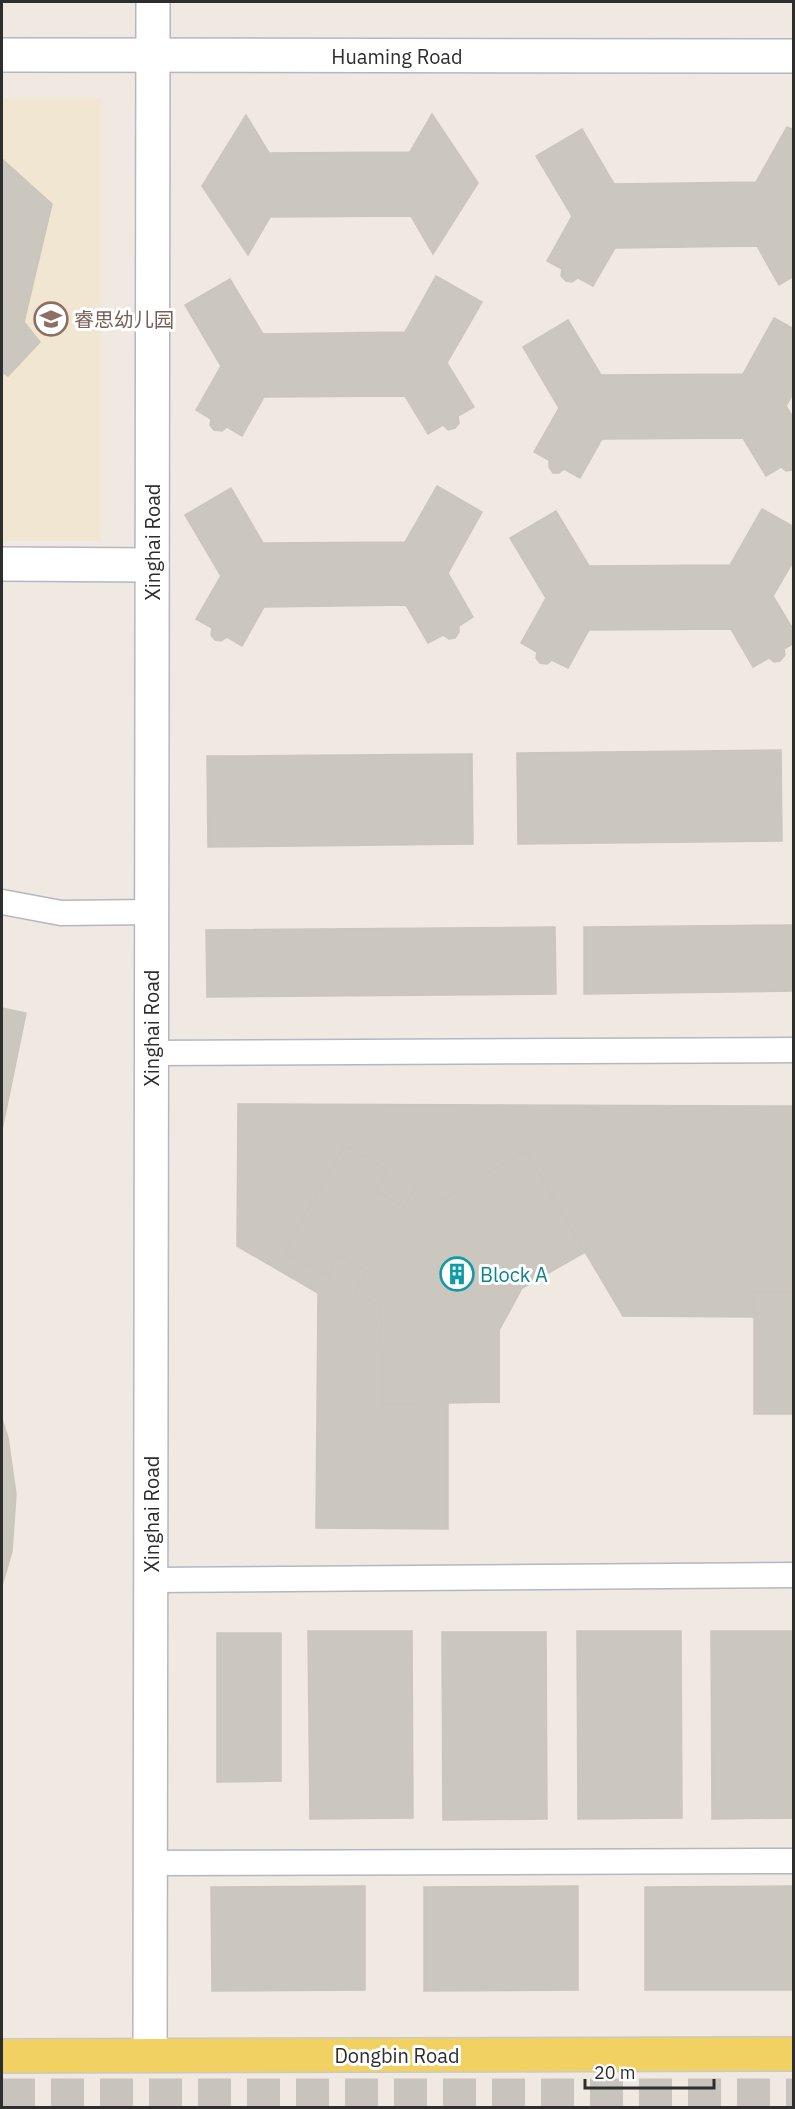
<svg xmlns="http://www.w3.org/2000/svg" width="795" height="2109" font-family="'IBM Plex Sans','Noto Sans SC',sans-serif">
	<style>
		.education { fill: #f0e6d1 }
		.building { fill: #cbc7bf; stroke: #cbc5ba; stroke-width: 1.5 }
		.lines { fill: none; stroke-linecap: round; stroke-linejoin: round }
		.motorway-tunnel { stroke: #c8c4bd; stroke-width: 33; stroke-dasharray: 33 16; stroke-linecap: butt }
		.service-casing { stroke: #b4b7c1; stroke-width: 27 }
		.minor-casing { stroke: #b4b7c1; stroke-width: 36 }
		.primary-casing { stroke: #c9c9c9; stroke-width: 36 }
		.service { stroke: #fff; stroke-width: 24 }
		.minor { stroke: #fff; stroke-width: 33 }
		.primary { stroke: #f2d163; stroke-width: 33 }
		.labels { text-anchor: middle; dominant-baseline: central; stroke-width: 6; stroke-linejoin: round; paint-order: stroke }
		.street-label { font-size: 20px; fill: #2e2e2e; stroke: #fff }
		.education-label { font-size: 20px; fill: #785e54; stroke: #fff; text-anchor: start }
		.culture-label { font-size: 20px; fill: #0d838f; stroke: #fff; text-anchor: start }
	</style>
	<rect width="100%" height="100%" fill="#efe9e1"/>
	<rect class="education" x="2" y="98" width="99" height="443"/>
	<g class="building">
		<path d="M 432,114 L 478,183 L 433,254 L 411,216 L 270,217 L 248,255 L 202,186 L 246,115 L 269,153 L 410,152 Z"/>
		<path d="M 787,127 L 794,130 L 794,276 L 779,285 L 757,246 L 615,248 L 593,286 L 578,278 L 572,282 L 566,281 L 561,276 L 562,269 L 547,261 L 572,216 L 536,156 L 582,129 L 614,184 L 756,182 Z"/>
		<path d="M 2,159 L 52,204 L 24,322 L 40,342 L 8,376 L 2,372 Z"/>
		<path d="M 436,276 L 482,302 L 447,363 L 474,407 L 458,416 L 459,423 L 455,428 L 448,430 L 443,425 L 428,434 L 405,396 L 264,397 L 242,436 L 227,427 L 222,431 L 214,430 L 210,425 L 211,419 L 196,410 L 221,366 L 185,305 L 230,279 L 263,334 L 405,332 Z"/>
		<path d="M 774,318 L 794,329 L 794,392 L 786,406 L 794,419 L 793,470 L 786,471 L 781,467 L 766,476 L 743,438 L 602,439 L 580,478 L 564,469 L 559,473 L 553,473 L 549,467 L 549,460 L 534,452 L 559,408 L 523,347 L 568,320 L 601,375 L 743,374 Z"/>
		<path d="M 437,486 L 482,512 L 448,573 L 473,617 L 459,626 L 459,632 L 455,638 L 449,639 L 443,635 L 428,643 L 406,605 L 264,607 L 242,646 L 227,637 L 221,641 L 215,640 L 211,635 L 212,628 L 196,619 L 221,576 L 185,515 L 231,488 L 263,543 L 405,542 Z"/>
		<path d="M 762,509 L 794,527 L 794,560 L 773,596 L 794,631 L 794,643 L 784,649 L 785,655 L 780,661 L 774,662 L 769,658 L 753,667 L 731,629 L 589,630 L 568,668 L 552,660 L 547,664 L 540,663 L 536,658 L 537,652 L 521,643 L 546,598 L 510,538 L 556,511 L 589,566 L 730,565 Z"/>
		<path d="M 781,750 L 782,841 L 518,844 L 517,753 Z"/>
		<path d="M 472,754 L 473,844 L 208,847 L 207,756 Z"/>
		<path d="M 794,925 L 794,991 L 584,994 L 584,927 Z"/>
		<path d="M 555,927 L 556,994 L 207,997 L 206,930 Z"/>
		<path d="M 2,1008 L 26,1013 L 2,1130 Z"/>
		<path d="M 238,1104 L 794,1106 L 794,1292 L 754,1292 L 755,1317 L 623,1316 L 585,1252 L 522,1288 L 499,1330 L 499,1402 L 448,1403 L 448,1529 L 316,1528 L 318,1293 L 237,1246 Z"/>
		<path d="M 345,1145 L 388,1170 L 377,1191 L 404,1207 L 416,1186 L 442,1200 L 526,1151 L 585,1252 L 522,1288 L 499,1330 L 499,1402 L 382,1403 L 381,1307 L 355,1292 L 367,1271 L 340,1255 L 328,1276 L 284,1252 Z"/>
		<rect x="754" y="1292" width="40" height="122"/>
		<path d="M 2,1419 L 8,1438 L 16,1494 L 12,1551 L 2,1586 Z"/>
		<path d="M 308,1631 L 412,1631 L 413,1818 L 310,1819 Z"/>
		<path d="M 577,1631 L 681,1631 L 682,1818 L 578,1819 Z"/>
		<path d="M 711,1631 L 794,1631 L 794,1818 L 712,1819 Z"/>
		<path d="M 442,1632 L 546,1632 L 547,1819 L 443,1820 Z"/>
		<path d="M 217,1633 L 281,1633 L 281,1781 L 217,1782 Z"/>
		<path d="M 365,1886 L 365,1990 L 212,1991 L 211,1887 Z"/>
		<path d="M 578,1886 L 578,1990 L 424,1991 L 424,1887 Z"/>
		<path d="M 794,1886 L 794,1990 L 645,1990 L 645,1887 Z"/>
	</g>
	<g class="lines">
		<path class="motorway-tunnel" d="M 2,2095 L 794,2095"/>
		<defs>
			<g id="service">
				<path d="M 2,902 L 61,913 L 152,912"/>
				<path d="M 151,1053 L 794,1050"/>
				<path d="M 151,1580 L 794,1575"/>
				<path d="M 150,1863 L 794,1861"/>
			</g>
			<g id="minor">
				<path d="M 2,55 L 794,56"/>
				<path d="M 2,564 L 152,565"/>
				<path d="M 150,2055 L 153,2"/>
			</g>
			<path id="primary" d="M 2,2056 L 794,2054"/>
		</defs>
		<use href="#service" class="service-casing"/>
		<use href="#minor" class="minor-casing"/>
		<use href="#primary" class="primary-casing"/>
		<use href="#service" class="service"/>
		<use href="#minor" class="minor"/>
		<use href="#primary" class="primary"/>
	</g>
	<defs>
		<symbol id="school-ring" viewBox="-11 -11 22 22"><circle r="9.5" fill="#fff" stroke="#8d6e63" stroke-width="1.5"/><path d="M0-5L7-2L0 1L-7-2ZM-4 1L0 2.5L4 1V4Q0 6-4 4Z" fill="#8d6e63"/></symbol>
		<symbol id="building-ring" viewBox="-11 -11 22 22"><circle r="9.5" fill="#fff" stroke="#0f9aa8" stroke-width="1.5"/><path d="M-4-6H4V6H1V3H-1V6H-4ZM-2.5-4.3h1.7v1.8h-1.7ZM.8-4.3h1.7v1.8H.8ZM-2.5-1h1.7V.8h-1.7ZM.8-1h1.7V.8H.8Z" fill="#0f9aa8"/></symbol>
	</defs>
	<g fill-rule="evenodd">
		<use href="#school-ring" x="32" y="300" width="38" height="38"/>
		<use href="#building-ring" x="438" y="1255" width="38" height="38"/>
	</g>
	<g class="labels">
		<g class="street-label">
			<text x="397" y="56">Huaming Road</text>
			<text transform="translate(152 542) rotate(-90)">Xinghai Road</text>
			<text transform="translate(151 1028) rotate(-90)">Xinghai Road</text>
			<text transform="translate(151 1514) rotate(-90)">Xinghai Road</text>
			<text x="397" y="2055">Dongbin Road</text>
		</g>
		<g class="education-label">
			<text x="74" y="319">睿思幼儿园</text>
		</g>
		<g class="culture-label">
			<text x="480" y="1274">Block A</text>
		</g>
	</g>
	<rect width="795" height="2109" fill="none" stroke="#2e2e2e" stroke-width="6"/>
	<path d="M585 2079v9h129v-9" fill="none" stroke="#2e2e2e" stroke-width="3"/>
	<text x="594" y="2079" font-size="18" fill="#2e2e2e" stroke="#ffffff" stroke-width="4.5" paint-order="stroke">20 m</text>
</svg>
